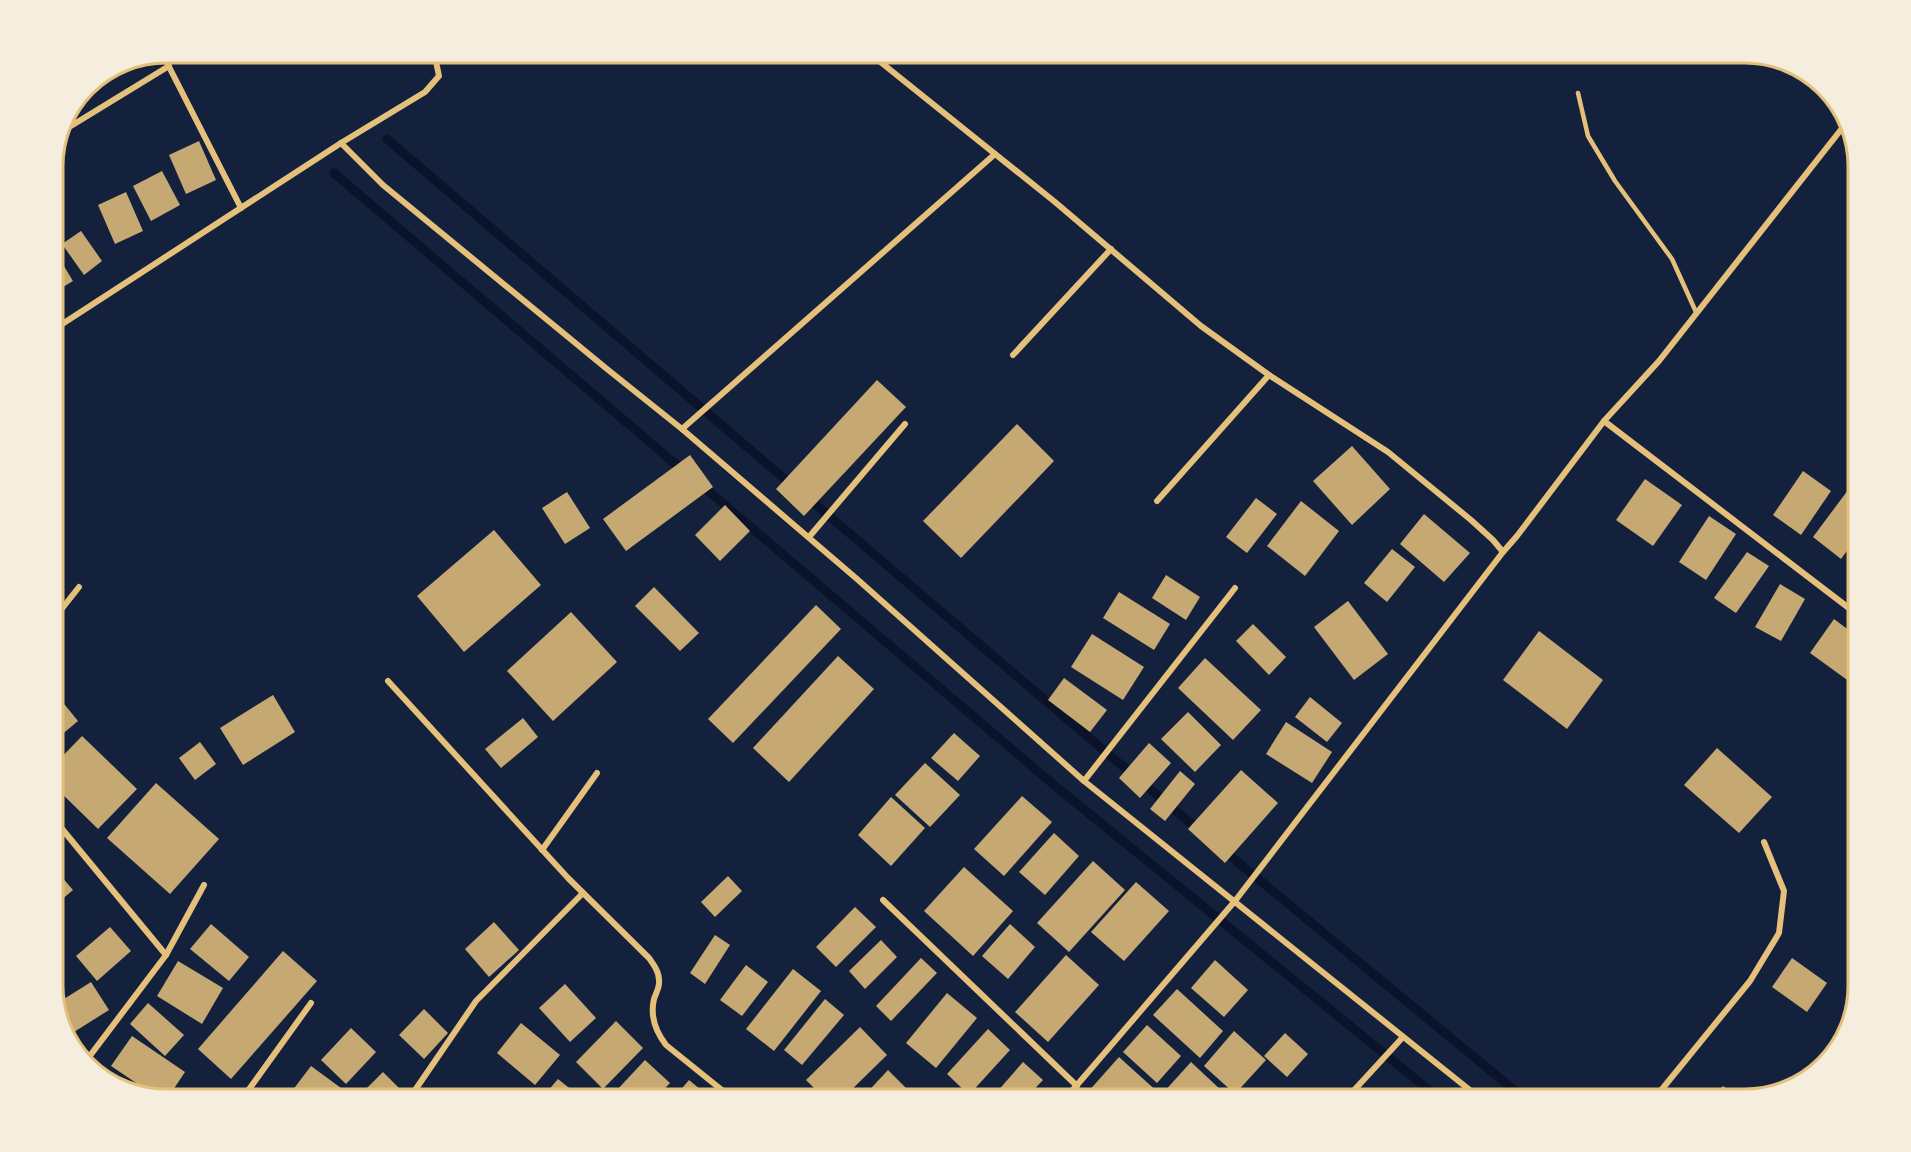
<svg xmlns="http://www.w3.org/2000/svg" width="1911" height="1152" font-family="Bitter,serif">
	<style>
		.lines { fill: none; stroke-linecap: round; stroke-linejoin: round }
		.stream { stroke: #0b132b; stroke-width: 9 }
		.building { fill: #c6a872 }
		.service { stroke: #e5c07b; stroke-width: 4.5 }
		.minor { stroke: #e5c07b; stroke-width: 6 }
		.rim { fill: none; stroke: #e5c07b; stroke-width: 3 }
	</style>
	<rect width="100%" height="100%" fill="#14213d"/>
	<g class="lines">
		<g class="stream">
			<path d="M 387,139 L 794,487"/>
			<path d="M 334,173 L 686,473"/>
			<path d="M 699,483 L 1054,785 L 1440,1099"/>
			<path d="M 807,497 L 1107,753 L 1201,832"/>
			<path d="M 1223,850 L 1525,1099"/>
		</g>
	</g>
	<g class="building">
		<path d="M 199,141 L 216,180 L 186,194 L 169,155 Z"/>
		<path d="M 162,171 L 180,205 L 151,221 L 133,186 Z"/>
		<path d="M 126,192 L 143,231 L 115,244 L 98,205 Z"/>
		<path d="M 81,231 L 102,261 L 84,275 L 62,244 Z"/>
		<path d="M 53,248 L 73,281 L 53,293 Z"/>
		<path d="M 877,380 L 906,407 L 804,516 L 776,489 Z"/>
		<path d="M 1017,424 L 1054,461 L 961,558 L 923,521 Z"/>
		<path d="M 1352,446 L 1390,489 L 1352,525 L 1313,481 Z"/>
		<path d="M 690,455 L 713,487 L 626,551 L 603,519 Z"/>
		<path d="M 1803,471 L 1831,491 L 1801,535 L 1773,515 Z"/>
		<path d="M 1645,479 L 1682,505 L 1653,546 L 1616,520 Z"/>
		<path d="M 1851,486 L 1858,492 L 1858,536 L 1841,559 L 1813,537 Z"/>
		<path d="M 567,492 L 590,528 L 565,544 L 542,508 Z"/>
		<path d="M 1256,498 L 1277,514 L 1247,553 L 1226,537 Z"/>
		<path d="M 1301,501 L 1339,531 L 1305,576 L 1267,546 Z"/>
		<path d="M 725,505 L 750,531 L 720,561 L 695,535 Z"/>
		<path d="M 1424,514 L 1470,553 L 1444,582 L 1400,544 Z"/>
		<path d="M 1709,516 L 1736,534 L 1706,580 L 1679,562 Z"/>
		<path d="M 494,530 L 541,585 L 464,652 L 417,596 Z"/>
		<path d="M 1392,549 L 1415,567 L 1387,602 L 1364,583 Z"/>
		<path d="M 1747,552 L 1769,566 L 1736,613 L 1714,598 Z"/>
		<path d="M 1166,575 L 1200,597 L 1186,620 L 1152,598 Z"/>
		<path d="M 1780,584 L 1805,599 L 1781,641 L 1755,627 Z"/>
		<path d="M 654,587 L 699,633 L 680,651 L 635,606 Z"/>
		<path d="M 1119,592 L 1170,624 L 1154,650 L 1103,618 Z"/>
		<path d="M 1348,601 L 1388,654 L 1354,680 L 1314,627 Z"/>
		<path d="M 816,605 L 841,629 L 733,743 L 708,719 Z"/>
		<path d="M 571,612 L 617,662 L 553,721 L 507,671 Z"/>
		<path d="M 1834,619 L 1858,637 L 1858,670 L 1850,682 L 1810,653 Z"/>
		<path d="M 1253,624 L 1286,657 L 1269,675 L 1236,641 Z"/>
		<path d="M 1539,631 L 1603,680 L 1567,729 L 1503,680 Z"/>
		<path d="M 1092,634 L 1144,667 L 1123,700 L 1071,667 Z"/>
		<path d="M 838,656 L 874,689 L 789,782 L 753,748 Z"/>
		<path d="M 1205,658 L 1261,710 L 1233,740 L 1178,688 Z"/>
		<path d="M 1064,678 L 1107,710 L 1090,732 L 1048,700 Z"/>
		<path d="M 56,694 L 78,721 L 53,742 L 53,697 Z"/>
		<path d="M 273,695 L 295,732 L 243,765 L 220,728 Z"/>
		<path d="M 1310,697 L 1342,723 L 1327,742 L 1295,717 Z"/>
		<path d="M 1858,699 L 1858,722 L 1848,713 Z"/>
		<path d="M 1188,712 L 1221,745 L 1195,772 L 1161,739 Z"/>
		<path d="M 523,718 L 538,737 L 501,768 L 485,749 Z"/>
		<path d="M 1286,722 L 1332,752 L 1312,783 L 1266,754 Z"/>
		<path d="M 954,733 L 980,756 L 958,781 L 931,758 Z"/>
		<path d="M 82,736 L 137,789 L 98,829 L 53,785 L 53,766 Z"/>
		<path d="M 200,742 L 216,764 L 195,780 L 179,758 Z"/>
		<path d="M 1149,743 L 1171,763 L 1140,798 L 1119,778 Z"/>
		<path d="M 1717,748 L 1772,797 L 1739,833 L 1684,785 Z"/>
		<path d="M 925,763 L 960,795 L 930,827 L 895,795 Z"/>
		<path d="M 1241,770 L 1278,803 L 1225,863 L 1188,829 Z"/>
		<path d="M 1180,771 L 1195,784 L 1165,821 L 1150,809 Z"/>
		<path d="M 156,783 L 219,839 L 170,894 L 107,838 Z"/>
		<path d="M 1022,796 L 1052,822 L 1004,876 L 974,849 Z"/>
		<path d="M 891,797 L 925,828 L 891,866 L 858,835 Z"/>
		<path d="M 1054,833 L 1079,856 L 1045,895 L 1019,872 Z"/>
		<path d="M 1093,861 L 1125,890 L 1069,952 L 1037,923 Z"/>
		<path d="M 53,867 L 73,890 L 53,907 Z"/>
		<path d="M 964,867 L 1013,911 L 973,956 L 924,911 Z"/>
		<path d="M 728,876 L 742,891 L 715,917 L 701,902 Z"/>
		<path d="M 1136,882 L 1169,911 L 1124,961 L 1091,932 Z"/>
		<path d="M 855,907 L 876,927 L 836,967 L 816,947 Z"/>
		<path d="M 494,922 L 519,950 L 489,977 L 465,949 Z"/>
		<path d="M 211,924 L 249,957 L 229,981 L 190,949 Z"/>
		<path d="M 1010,924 L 1035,947 L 1008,979 L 982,956 Z"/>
		<path d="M 110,927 L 131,951 L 97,981 L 76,956 Z"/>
		<path d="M 715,935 L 730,945 L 705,984 L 690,973 Z"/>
		<path d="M 881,940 L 897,957 L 865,989 L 849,971 Z"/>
		<path d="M 283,951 L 317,981 L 231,1079 L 198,1049 Z"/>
		<path d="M 1066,955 L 1099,985 L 1048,1042 L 1015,1012 Z"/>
		<path d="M 921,958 L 937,973 L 891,1021 L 876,1006 Z"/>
		<path d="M 1792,958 L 1827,983 L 1807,1012 L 1772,987 Z"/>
		<path d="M 1215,960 L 1248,990 L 1224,1017 L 1191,988 Z"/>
		<path d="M 178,961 L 223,988 L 202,1024 L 157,996 Z"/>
		<path d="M 746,965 L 768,982 L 742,1016 L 720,1000 Z"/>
		<path d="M 793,969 L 821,991 L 774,1051 L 746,1029 Z"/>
		<path d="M 91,982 L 109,1010 L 66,1037 L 56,1004 Z"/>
		<path d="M 565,984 L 596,1018 L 570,1042 L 539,1008 Z"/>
		<path d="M 1177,989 L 1223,1031 L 1200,1058 L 1153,1015 Z"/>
		<path d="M 947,993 L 977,1018 L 936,1068 L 906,1043 Z"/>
		<path d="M 825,999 L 844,1015 L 802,1065 L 784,1050 Z"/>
		<path d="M 148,1003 L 184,1035 L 165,1056 L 130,1024 Z"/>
		<path d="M 424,1009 L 448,1033 L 424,1059 L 399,1035 Z"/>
		<path d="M 616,1021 L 643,1048 L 603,1089 L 576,1062 Z"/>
		<path d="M 521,1023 L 560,1055 L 535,1085 L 497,1053 Z"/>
		<path d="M 1147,1025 L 1181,1056 L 1157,1083 L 1123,1052 Z"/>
		<path d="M 860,1027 L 887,1055 L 842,1099 L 825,1099 L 806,1080 Z"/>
		<path d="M 351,1028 L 376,1052 L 346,1084 L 321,1060 Z"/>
		<path d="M 988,1029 L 1010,1050 L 969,1095 L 947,1074 Z"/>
		<path d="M 1234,1031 L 1266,1060 L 1235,1094 L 1204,1066 Z"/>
		<path d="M 1285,1033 L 1308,1054 L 1287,1077 L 1264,1056 Z"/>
		<path d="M 132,1036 L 185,1072 L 167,1099 L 157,1097 L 111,1066 Z"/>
		<path d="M 1119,1057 L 1161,1095 L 1157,1099 L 1094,1099 L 1087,1093 Z"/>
		<path d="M 645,1060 L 670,1083 L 655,1099 L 623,1099 L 615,1092 Z"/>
		<path d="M 1023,1062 L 1043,1080 L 1025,1099 L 1004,1099 L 996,1093 Z"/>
		<path d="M 1191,1062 L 1222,1091 L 1214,1099 L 1168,1099 L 1162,1094 Z"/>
		<path d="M 311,1066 L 341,1088 L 333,1099 L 286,1099 Z"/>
		<path d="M 888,1070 L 908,1090 L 900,1099 L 861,1099 Z"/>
		<path d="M 383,1072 L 407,1096 L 403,1099 L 356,1099 Z"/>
		<path d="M 558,1079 L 583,1099 L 541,1099 Z"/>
		<path d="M 689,1080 L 712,1099 L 673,1099 Z"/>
		<path d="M 1723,1086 L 1739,1099 L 1711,1099 Z"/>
	</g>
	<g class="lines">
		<path class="service" d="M 1578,93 L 1588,136 L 1615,181 L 1672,259 L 1696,312"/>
		<g class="minor">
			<path d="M 868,52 L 1055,202 L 1201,326 L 1269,375 L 1388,452 L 1471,520 L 1493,540 L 1503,552"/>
			<path d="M 162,53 L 241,208"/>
			<path d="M 66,129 L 169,66"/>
			<path d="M 341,143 L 383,185 L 607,369 L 682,429 L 857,579 L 1084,781 L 1481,1099"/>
			<path d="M 53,330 L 341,143 L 425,92 L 439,76 L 434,52"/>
			<path d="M 1013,355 L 1111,249"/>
			<path d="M 1604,421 L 1858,615"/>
			<path d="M 682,429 L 995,154"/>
			<path d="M 1157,501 L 1269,375"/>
			<path d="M 809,537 L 905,424"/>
			<path d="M 53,620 L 79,587"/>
			<path d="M 388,681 L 568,878 L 649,958 C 654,965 659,972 659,980 C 660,987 656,993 654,999 C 650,1016 656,1032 666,1045 L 733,1099"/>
			<path d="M 1084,781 L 1235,588"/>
			<path d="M 53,818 L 166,955"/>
			<path d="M 542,850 L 597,773"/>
			<path d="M 883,900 L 1077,1086"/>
			<path d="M 86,1061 L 166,955 L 204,885"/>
			<path d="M 242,1099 L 311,1003"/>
			<path d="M 409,1099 L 476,1001 L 583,893"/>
			<path d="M 1065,1099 L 1235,901 L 1503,552 L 1517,536 L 1604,421 L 1659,361 L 1847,122"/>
			<path d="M 1346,1099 L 1403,1037"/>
			<path d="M 1654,1099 L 1750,981 L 1779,933 L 1784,891 L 1764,842"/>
		</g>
	</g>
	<path d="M0 0H1911V1152H0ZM166 63H1745A103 103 0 0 1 1848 166V986A103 103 0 0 1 1745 1089H166A103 103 0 0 1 63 986V166A103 103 0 0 1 166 63Z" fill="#f5edde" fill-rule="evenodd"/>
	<path class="rim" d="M166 63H1745A103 103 0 0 1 1848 166V986A103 103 0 0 1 1745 1089H166A103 103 0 0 1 63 986V166A103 103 0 0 1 166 63Z"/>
</svg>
